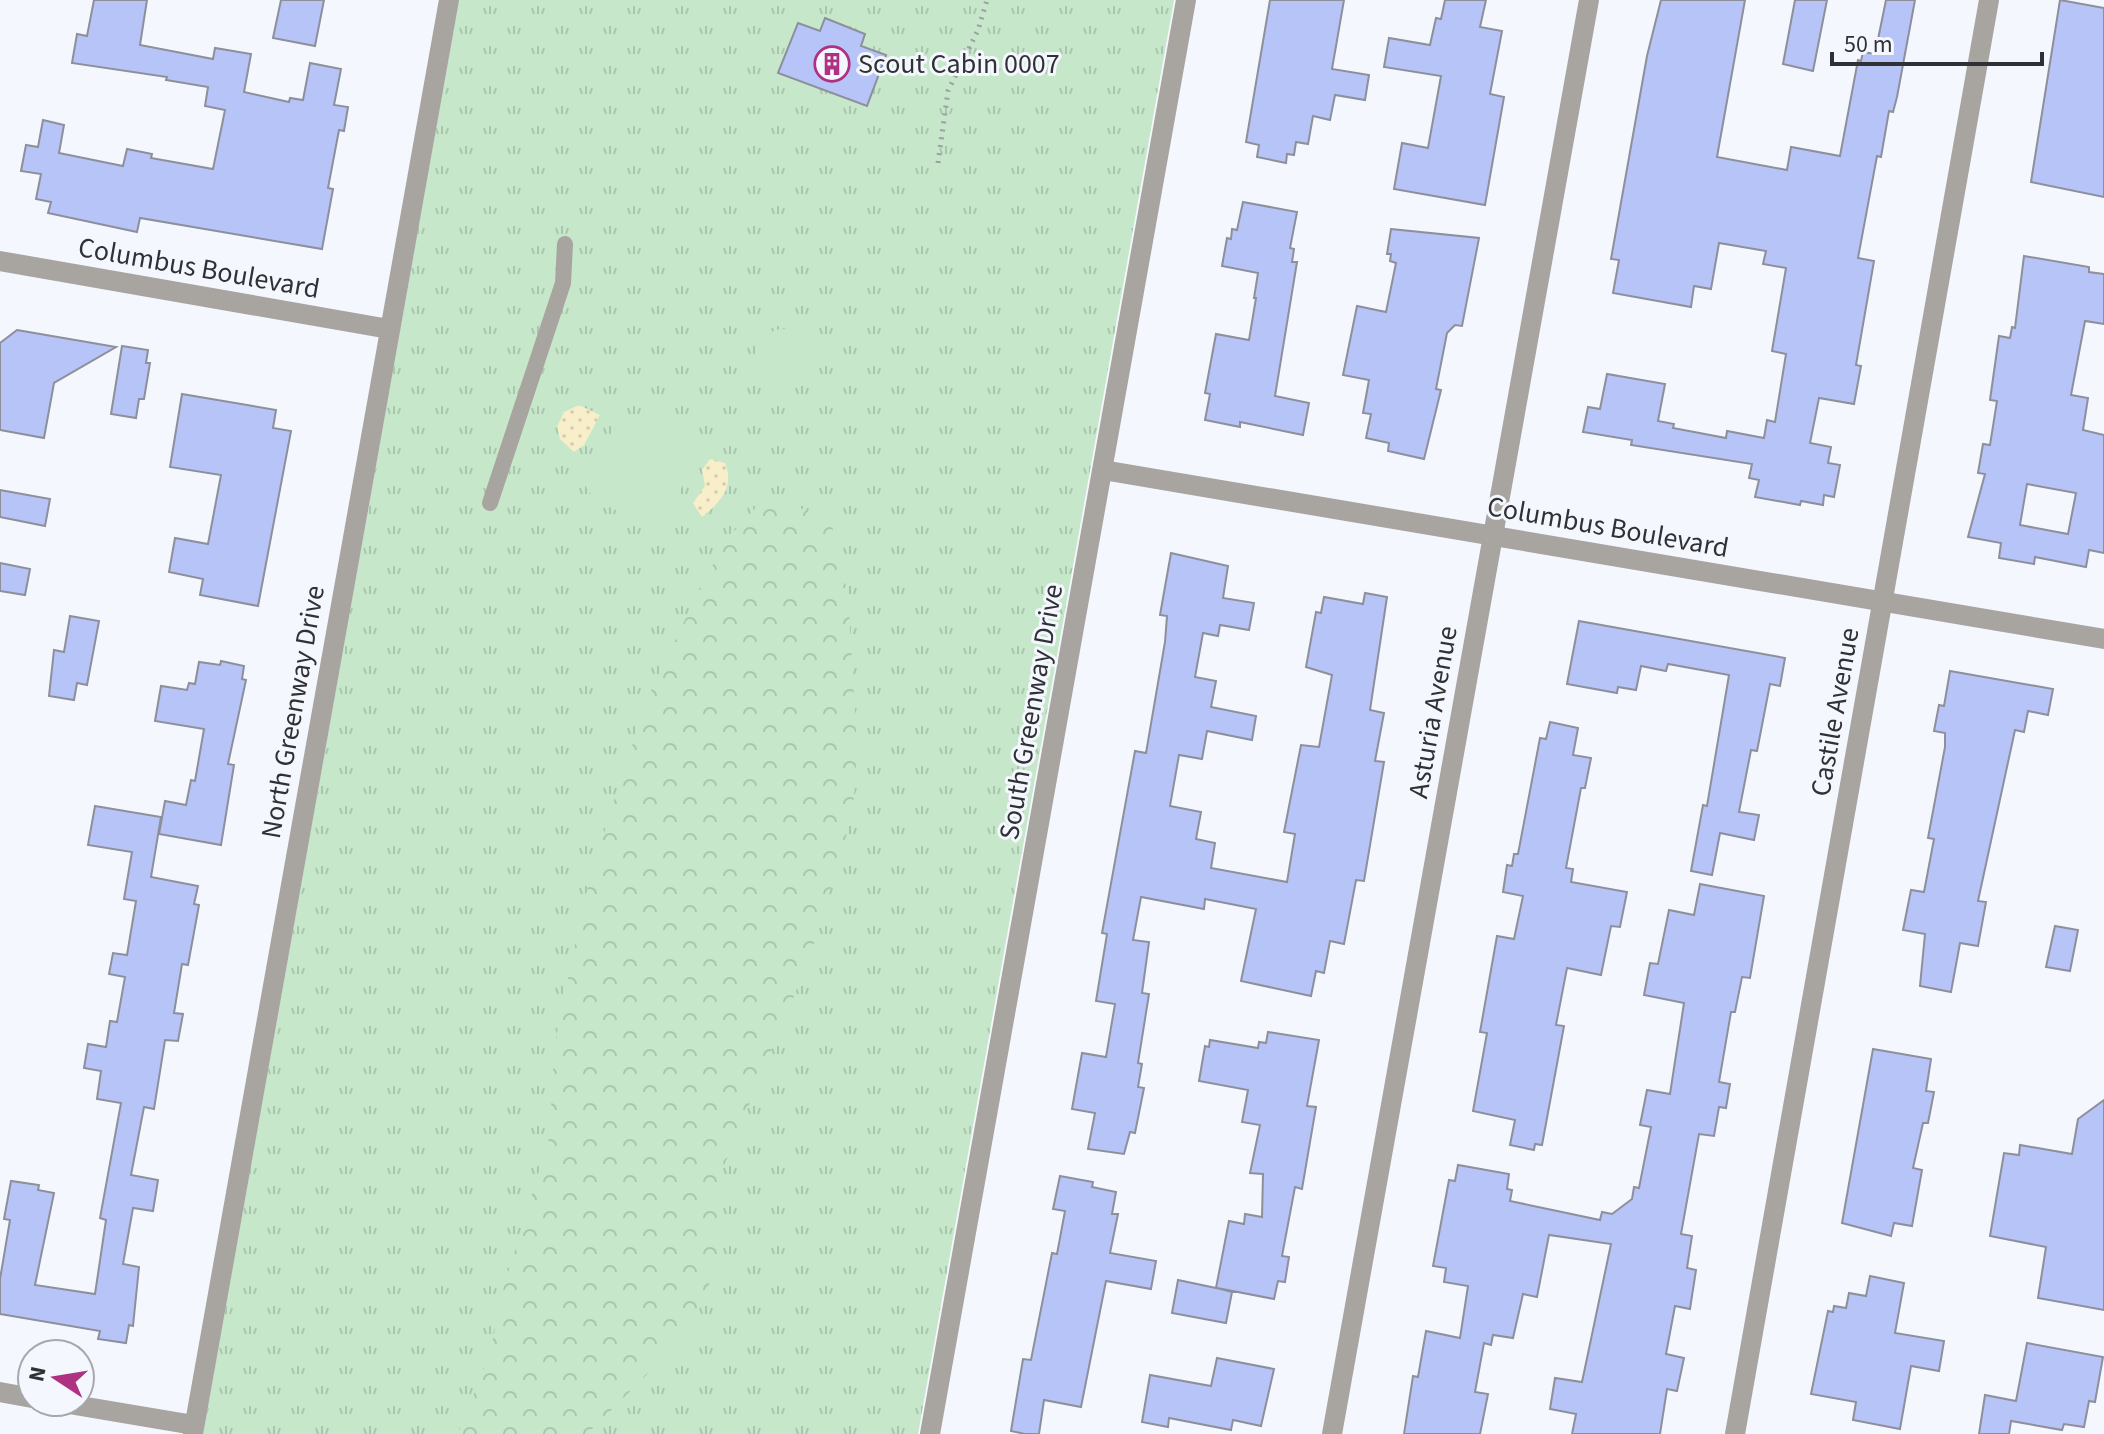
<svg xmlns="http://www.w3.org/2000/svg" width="2104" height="1434" font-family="'Source Sans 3',sans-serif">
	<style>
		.grass { fill: url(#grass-tufts) }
		.forest { fill: url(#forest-crowns) }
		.sand { fill: url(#sand-dots) }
		.garden { fill: #c6e7ca }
		.building { fill: #b7c4f8; stroke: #8d8f9a; stroke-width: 2; fill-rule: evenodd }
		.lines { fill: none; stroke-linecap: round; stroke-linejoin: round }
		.path { stroke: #9d9fa5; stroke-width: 5; stroke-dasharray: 2 6; stroke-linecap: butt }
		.lane { stroke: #a8a4a0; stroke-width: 16 }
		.street { stroke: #a8a4a0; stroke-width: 20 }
		.labels { text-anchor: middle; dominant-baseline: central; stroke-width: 6; stroke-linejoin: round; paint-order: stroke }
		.poi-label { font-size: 28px; fill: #303135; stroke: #f5f7ff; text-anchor: start }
		.street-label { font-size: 28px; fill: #303135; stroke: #f5f7ff }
	</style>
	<defs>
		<pattern id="grass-tufts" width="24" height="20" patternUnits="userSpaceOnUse" patternTransform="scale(2)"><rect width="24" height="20" fill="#c6e7ca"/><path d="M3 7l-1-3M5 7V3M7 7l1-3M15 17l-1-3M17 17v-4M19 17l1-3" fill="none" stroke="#aac7ae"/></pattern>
		<pattern id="forest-crowns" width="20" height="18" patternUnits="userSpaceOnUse" patternTransform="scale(2)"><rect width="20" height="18" fill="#c6e7ca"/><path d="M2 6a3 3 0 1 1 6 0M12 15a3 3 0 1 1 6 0" fill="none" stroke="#aac7ae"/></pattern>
		<pattern id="sand-dots" width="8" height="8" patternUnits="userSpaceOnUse" patternTransform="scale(2)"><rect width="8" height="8" fill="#f8eec9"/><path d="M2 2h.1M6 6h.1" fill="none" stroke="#d5cdad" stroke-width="1.8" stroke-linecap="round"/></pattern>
	</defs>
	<rect width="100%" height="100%" fill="#f5f7ff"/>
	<path class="grass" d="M 459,0 L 1174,0 L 918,1434 L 203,1434 Z"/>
	<path class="forest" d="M 794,504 L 831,526 L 848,594 L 857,748 L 853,813 L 810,957 L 721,1173 L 720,1243 L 708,1288 L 689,1333 L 587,1434 L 458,1434 L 490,1353 L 504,1286 L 549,1138 L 555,1043 L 583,904 L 615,797 L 649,695 L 683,624 L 725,541 L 758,505 Z"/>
	<g class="sand">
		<path d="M 579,405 L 600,415 L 584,445 L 574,452 L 560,439 L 557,427 L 564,412 Z"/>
		<path d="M 710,459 L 725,463 C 735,487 720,503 702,517 L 693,503 L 705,486 L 702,470 Z"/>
	</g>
	<g class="garden">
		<circle cx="784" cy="358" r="29"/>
		<path d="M 629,418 L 678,422 L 696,432 C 699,457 680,498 662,516 C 638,521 576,505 585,471 L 619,423 Z"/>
	</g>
	<g class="building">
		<path d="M 94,0 L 147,0 L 140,45 L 213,59 L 215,48 L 251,54 L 244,92 L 289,102 L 290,98 L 303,100 L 310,63 L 341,69 L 334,105 L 348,107 L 344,131 L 339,130 L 328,188 L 333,189 L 322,249 L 140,218 L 137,232 L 48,213 L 51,202 L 36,199 L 41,174 L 21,171 L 26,145 L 38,147 L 43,120 L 64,125 L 59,153 L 123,166 L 127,149 L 152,154 L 151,158 L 213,169 L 225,110 L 205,106 L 208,87 L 166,80 L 167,77 L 72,63 L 77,34 L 87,36 Z"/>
		<path d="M 281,0 L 324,0 L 315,46 L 273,38 Z"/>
		<path d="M 1270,0 L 1344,0 L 1332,69 L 1369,75 L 1365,100 L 1335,95 L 1330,120 L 1313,116 L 1308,144 L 1296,142 L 1294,155 L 1287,154 L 1286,163 L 1257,157 L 1259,145 L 1246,142 Z"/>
		<path d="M 1445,0 L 1486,0 L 1480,27 L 1502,31 L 1490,94 L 1504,97 L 1485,205 L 1394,189 L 1402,143 L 1428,148 L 1441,76 L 1384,67 L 1389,38 L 1430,45 L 1436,18 L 1441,19 Z"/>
		<path d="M 1661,0 L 1745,0 L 1717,157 L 1787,170 L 1791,147 L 1840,156 L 1858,60 L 1861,61 L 1863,52 L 1875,54 L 1886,0 L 1915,0 L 1897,97 L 1893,112 L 1889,111 L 1881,157 L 1877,156 L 1858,258 L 1874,261 L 1856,365 L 1861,366 L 1854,404 L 1819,398 L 1810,443 L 1831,447 L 1828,463 L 1840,465 L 1834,497 L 1824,495 L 1823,505 L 1801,501 L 1800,505 L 1755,497 L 1759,480 L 1749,478 L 1752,464 L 1631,445 L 1632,440 L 1583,432 L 1588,407 L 1600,409 L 1607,374 L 1665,384 L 1658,421 L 1674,424 L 1673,428 L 1726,438 L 1727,431 L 1764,438 L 1767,420 L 1775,422 L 1786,354 L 1772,351 L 1786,268 L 1763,264 L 1766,251 L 1719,243 L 1711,289 L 1694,286 L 1691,307 L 1613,293 L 1619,260 L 1611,259 L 1647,56 Z"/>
		<path d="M 1795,0 L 1827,0 L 1813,71 L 1783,64 Z"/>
		<path d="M 2060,0 L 2104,8 L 2104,197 L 2031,182 Z"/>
		<path d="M 825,18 L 865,34 L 861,46 L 886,55 L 867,106 L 778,73 L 798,23 L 820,31 Z"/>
		<path d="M 1243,202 L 1297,212 L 1290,248 L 1294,249 L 1292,262 L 1297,262 L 1275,396 L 1309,403 L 1303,435 L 1240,422 L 1240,427 L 1205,420 L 1210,394 L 1205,393 L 1216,334 L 1249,340 L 1256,298 L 1254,298 L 1258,273 L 1222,266 L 1227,238 L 1231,239 L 1232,229 L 1237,230 Z"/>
		<path d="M 1391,229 L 1479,238 L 1462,326 L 1455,325 L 1447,333 L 1436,389 L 1441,390 L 1424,459 L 1388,451 L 1389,443 L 1366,438 L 1371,414 L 1363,413 L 1369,380 L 1343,375 L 1357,306 L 1386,312 L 1396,263 L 1390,261 L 1391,254 L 1387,254 Z"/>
		<path d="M 2024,256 L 2089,267 L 2089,272 L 2104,274 L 2104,324 L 2085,321 L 2071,395 L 2088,398 L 2083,430 L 2104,435 L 2104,553 L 2089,550 L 2086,567 L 2035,557 L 2034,564 L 1999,558 L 2001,543 L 1968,537 L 1985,474 L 1978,473 L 1983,444 L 1990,445 L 1997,401 L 1990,400 L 1999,336 L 2010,338 L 2012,327 L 2015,328 ZM 2027,484 L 2076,493 L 2068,534 L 2020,525 Z"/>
		<path d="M 17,330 L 116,347 L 54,383 L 44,438 L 0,430 L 0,343 Z"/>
		<path d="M 122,346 L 148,350 L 146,363 L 150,363 L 144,399 L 139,399 L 136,418 L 111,414 Z"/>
		<path d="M 182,394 L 276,410 L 273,428 L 291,431 L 258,606 L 200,595 L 203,579 L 169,572 L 175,538 L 208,544 L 221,475 L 170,467 Z"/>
		<path d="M 0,490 L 50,499 L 45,526 L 0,517 Z"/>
		<path d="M 1171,553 L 1228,566 L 1223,598 L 1254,603 L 1249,630 L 1220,625 L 1218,636 L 1203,633 L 1195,677 L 1216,681 L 1211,707 L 1256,716 L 1252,740 L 1207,731 L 1202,759 L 1179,755 L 1170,806 L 1201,812 L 1196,839 L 1215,843 L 1211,868 L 1287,882 L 1295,834 L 1284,832 L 1301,745 L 1319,747 L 1332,675 L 1306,667 L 1316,612 L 1321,613 L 1324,597 L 1363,604 L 1365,593 L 1387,597 L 1370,710 L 1384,713 L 1375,761 L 1384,762 L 1364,881 L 1356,880 L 1344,944 L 1330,941 L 1324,973 L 1316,971 L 1311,996 L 1241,981 L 1256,909 L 1205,899 L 1204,909 L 1141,897 L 1133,940 L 1149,942 L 1142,993 L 1149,994 L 1138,1063 L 1142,1064 L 1138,1087 L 1144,1088 L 1135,1133 L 1130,1132 L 1124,1154 L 1088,1149 L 1095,1113 L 1072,1109 L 1082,1053 L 1106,1057 L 1115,1004 L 1096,1001 L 1107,934 L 1102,933 L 1135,751 L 1146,753 L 1165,642 L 1167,616 L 1160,615 Z"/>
		<path d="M 0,563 L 30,569 L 25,595 L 0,591 Z"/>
		<path d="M 70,616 L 99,621 L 87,685 L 77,683 L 74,700 L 49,696 L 54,650 L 64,652 Z"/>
		<path d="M 1579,621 L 1785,658 L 1780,686 L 1770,684 L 1757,751 L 1751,750 L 1739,812 L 1759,815 L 1754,840 L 1720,833 L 1712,875 L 1691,871 L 1703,805 L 1707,806 L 1729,675 L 1668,664 L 1666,671 L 1641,666 L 1636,690 L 1618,687 L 1617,693 L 1567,684 Z"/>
		<path d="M 221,661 L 244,666 L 242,679 L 246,680 L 228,764 L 234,765 L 221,845 L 159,834 L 165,801 L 186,805 L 191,780 L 195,781 L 204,729 L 155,721 L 161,686 L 187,690 L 189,683 L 195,684 L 199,662 L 220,665 Z"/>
		<path d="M 1950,671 L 2053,689 L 2048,715 L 2028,711 L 2024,732 L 2015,730 L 1978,901 L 1986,902 L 1978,946 L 1960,943 L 1951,992 L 1920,986 L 1925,934 L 1903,930 L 1911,890 L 1924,892 L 1934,839 L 1928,838 L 1945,747 L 1945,733 L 1934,731 L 1939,705 L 1944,706 Z"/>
		<path d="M 1550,722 L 1578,728 L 1573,755 L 1591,758 L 1585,788 L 1581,788 L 1566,868 L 1573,869 L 1571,882 L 1627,892 L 1620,927 L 1611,926 L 1601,975 L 1567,968 L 1556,1025 L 1564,1026 L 1542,1145 L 1535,1144 L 1534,1150 L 1510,1145 L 1515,1120 L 1473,1111 L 1487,1033 L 1480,1032 L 1497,936 L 1514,939 L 1523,896 L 1503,892 L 1507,865 L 1512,866 L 1514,854 L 1518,854 L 1540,738 L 1546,739 Z"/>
		<path d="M 95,806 L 161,817 L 151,877 L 198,886 L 194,904 L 199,905 L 188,965 L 182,964 L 174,1013 L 183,1014 L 178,1041 L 165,1040 L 154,1109 L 144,1107 L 131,1175 L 158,1180 L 153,1211 L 133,1208 L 123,1264 L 139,1267 L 133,1326 L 129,1325 L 126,1343 L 98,1339 L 100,1331 L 0,1314 L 0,1279 L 10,1220 L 4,1219 L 11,1181 L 39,1185 L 38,1190 L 54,1193 L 35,1285 L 95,1294 L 106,1220 L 100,1218 L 121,1103 L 97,1099 L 101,1071 L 84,1068 L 88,1044 L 106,1047 L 110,1021 L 117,1022 L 125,977 L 109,974 L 113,953 L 127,955 L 136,901 L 124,899 L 132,852 L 88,845 Z"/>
		<path d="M 1700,884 L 1764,896 L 1750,978 L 1742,977 L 1735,1012 L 1731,1012 L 1719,1082 L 1730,1084 L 1726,1108 L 1719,1107 L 1714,1136 L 1699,1134 L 1681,1234 L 1692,1236 L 1687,1268 L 1696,1270 L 1690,1309 L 1675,1306 L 1666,1354 L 1684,1358 L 1677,1391 L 1667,1389 L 1660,1434 L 1572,1434 L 1576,1414 L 1550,1409 L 1555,1378 L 1582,1382 L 1611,1244 L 1549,1235 L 1537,1297 L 1523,1294 L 1513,1338 L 1493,1335 L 1491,1345 L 1484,1343 L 1475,1392 L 1488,1394 L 1480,1434 L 1404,1434 L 1413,1376 L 1418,1377 L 1426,1331 L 1460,1338 L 1468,1286 L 1444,1282 L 1446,1268 L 1433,1266 L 1449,1180 L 1455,1181 L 1458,1165 L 1509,1174 L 1507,1189 L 1512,1190 L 1510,1201 L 1600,1220 L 1602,1212 L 1612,1214 L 1632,1199 L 1634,1187 L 1639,1188 L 1651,1127 L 1640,1125 L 1647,1090 L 1670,1094 L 1684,1003 L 1644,995 L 1650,963 L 1658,964 L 1669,910 L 1694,915 Z"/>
		<path d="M 2055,926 L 2078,930 L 2070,971 L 2046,967 Z"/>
		<path d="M 1268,1032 L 1319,1040 L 1307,1106 L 1316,1107 L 1302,1189 L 1295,1187 L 1282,1256 L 1289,1257 L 1285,1282 L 1278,1281 L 1274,1299 L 1217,1288 L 1232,1292 L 1226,1323 L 1172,1313 L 1178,1280 L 1216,1288 L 1229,1221 L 1244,1224 L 1245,1214 L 1262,1217 L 1263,1174 L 1250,1173 L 1260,1125 L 1242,1122 L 1248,1090 L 1199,1081 L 1205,1046 L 1209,1047 L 1210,1040 L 1258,1048 L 1259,1042 L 1266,1043 Z"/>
		<path d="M 1873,1049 L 1931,1059 L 1926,1091 L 1934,1092 L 1928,1123 L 1923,1123 L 1913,1168 L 1922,1170 L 1912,1226 L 1894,1223 L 1891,1236 L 1842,1223 Z"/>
		<path d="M 2104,1100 L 2104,1310 L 2038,1298 L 2046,1247 L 1990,1236 L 2004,1153 L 2019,1155 L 2020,1145 L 2072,1154 L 2078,1119 Z"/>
		<path d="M 1060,1176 L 1093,1182 L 1092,1187 L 1116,1192 L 1112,1214 L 1118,1214 L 1110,1253 L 1156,1261 L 1151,1289 L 1106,1281 L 1081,1407 L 1044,1400 L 1039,1434 L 1025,1434 L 1011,1431 L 1023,1359 L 1031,1360 L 1052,1253 L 1057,1254 L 1065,1211 L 1053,1209 Z"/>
		<path d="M 1870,1276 L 1904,1283 L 1895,1333 L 1944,1341 L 1939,1371 L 1911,1366 L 1900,1429 L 1853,1420 L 1856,1402 L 1811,1394 L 1828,1311 L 1833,1312 L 1834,1306 L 1846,1308 L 1849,1293 L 1866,1296 Z"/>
		<path d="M 2027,1343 L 2103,1357 L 2095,1402 L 2089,1401 L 2084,1427 L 2064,1424 L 2062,1430 L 2011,1421 L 2009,1434 L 1979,1434 L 1985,1395 L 2016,1401 Z"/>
		<path d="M 1217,1358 L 1274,1369 L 1261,1426 L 1233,1420 L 1231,1430 L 1169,1418 L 1168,1427 L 1142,1422 L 1150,1375 L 1211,1386 Z"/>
	</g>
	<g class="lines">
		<path class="path" d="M 938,163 L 948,91 L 978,30 L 987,0"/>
		<path class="lane" d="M 490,503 L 563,283 L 565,244"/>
		<g class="street">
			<path d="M 0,261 L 389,329"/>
			<path d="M 1103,470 L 2104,639"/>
			<path d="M 0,1392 L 32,1398"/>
			<path d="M 57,1402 L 194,1425"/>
			<path d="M 193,1434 L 449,0"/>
			<path d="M 930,1434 L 1186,0"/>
			<path d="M 1332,1434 L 1589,0"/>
			<path d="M 1735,1434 L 1989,0"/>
		</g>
	</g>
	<defs>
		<symbol id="building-ring" viewBox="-11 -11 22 22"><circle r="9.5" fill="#f5f7ff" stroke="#af3181" stroke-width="1.5"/><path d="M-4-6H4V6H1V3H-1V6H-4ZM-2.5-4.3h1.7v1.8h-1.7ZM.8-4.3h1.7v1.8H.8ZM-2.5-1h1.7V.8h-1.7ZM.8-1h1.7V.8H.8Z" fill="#af3181"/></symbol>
	</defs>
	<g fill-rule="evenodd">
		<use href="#building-ring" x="812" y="44" width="40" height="40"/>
	</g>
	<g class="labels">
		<g class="poi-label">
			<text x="858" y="64">Scout Cabin 0007</text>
		</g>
		<g class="street-label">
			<text transform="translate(199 268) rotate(10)">Columbus Boulevard</text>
			<text transform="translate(1608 527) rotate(10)">Columbus Boulevard</text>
			<text transform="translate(293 712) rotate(-80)">North Greenway Drive</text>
			<text transform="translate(1031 712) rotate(-80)">South Greenway Drive</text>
			<text transform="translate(1433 712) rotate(-80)">Asturia Avenue</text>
			<text transform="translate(1835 712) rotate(-80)">Castile Avenue</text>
		</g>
	</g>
	<g transform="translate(56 1378) rotate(282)"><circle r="38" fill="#f5f7ff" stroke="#a6a8ae" stroke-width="2"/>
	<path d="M0-6L14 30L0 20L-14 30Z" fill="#af3181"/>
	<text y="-12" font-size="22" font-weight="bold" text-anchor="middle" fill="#303135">N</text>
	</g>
	<path d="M1832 52v12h210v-12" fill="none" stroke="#303135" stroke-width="4"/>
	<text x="1844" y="52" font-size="24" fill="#303135" stroke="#f5f7ff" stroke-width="6" paint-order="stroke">50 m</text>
</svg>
